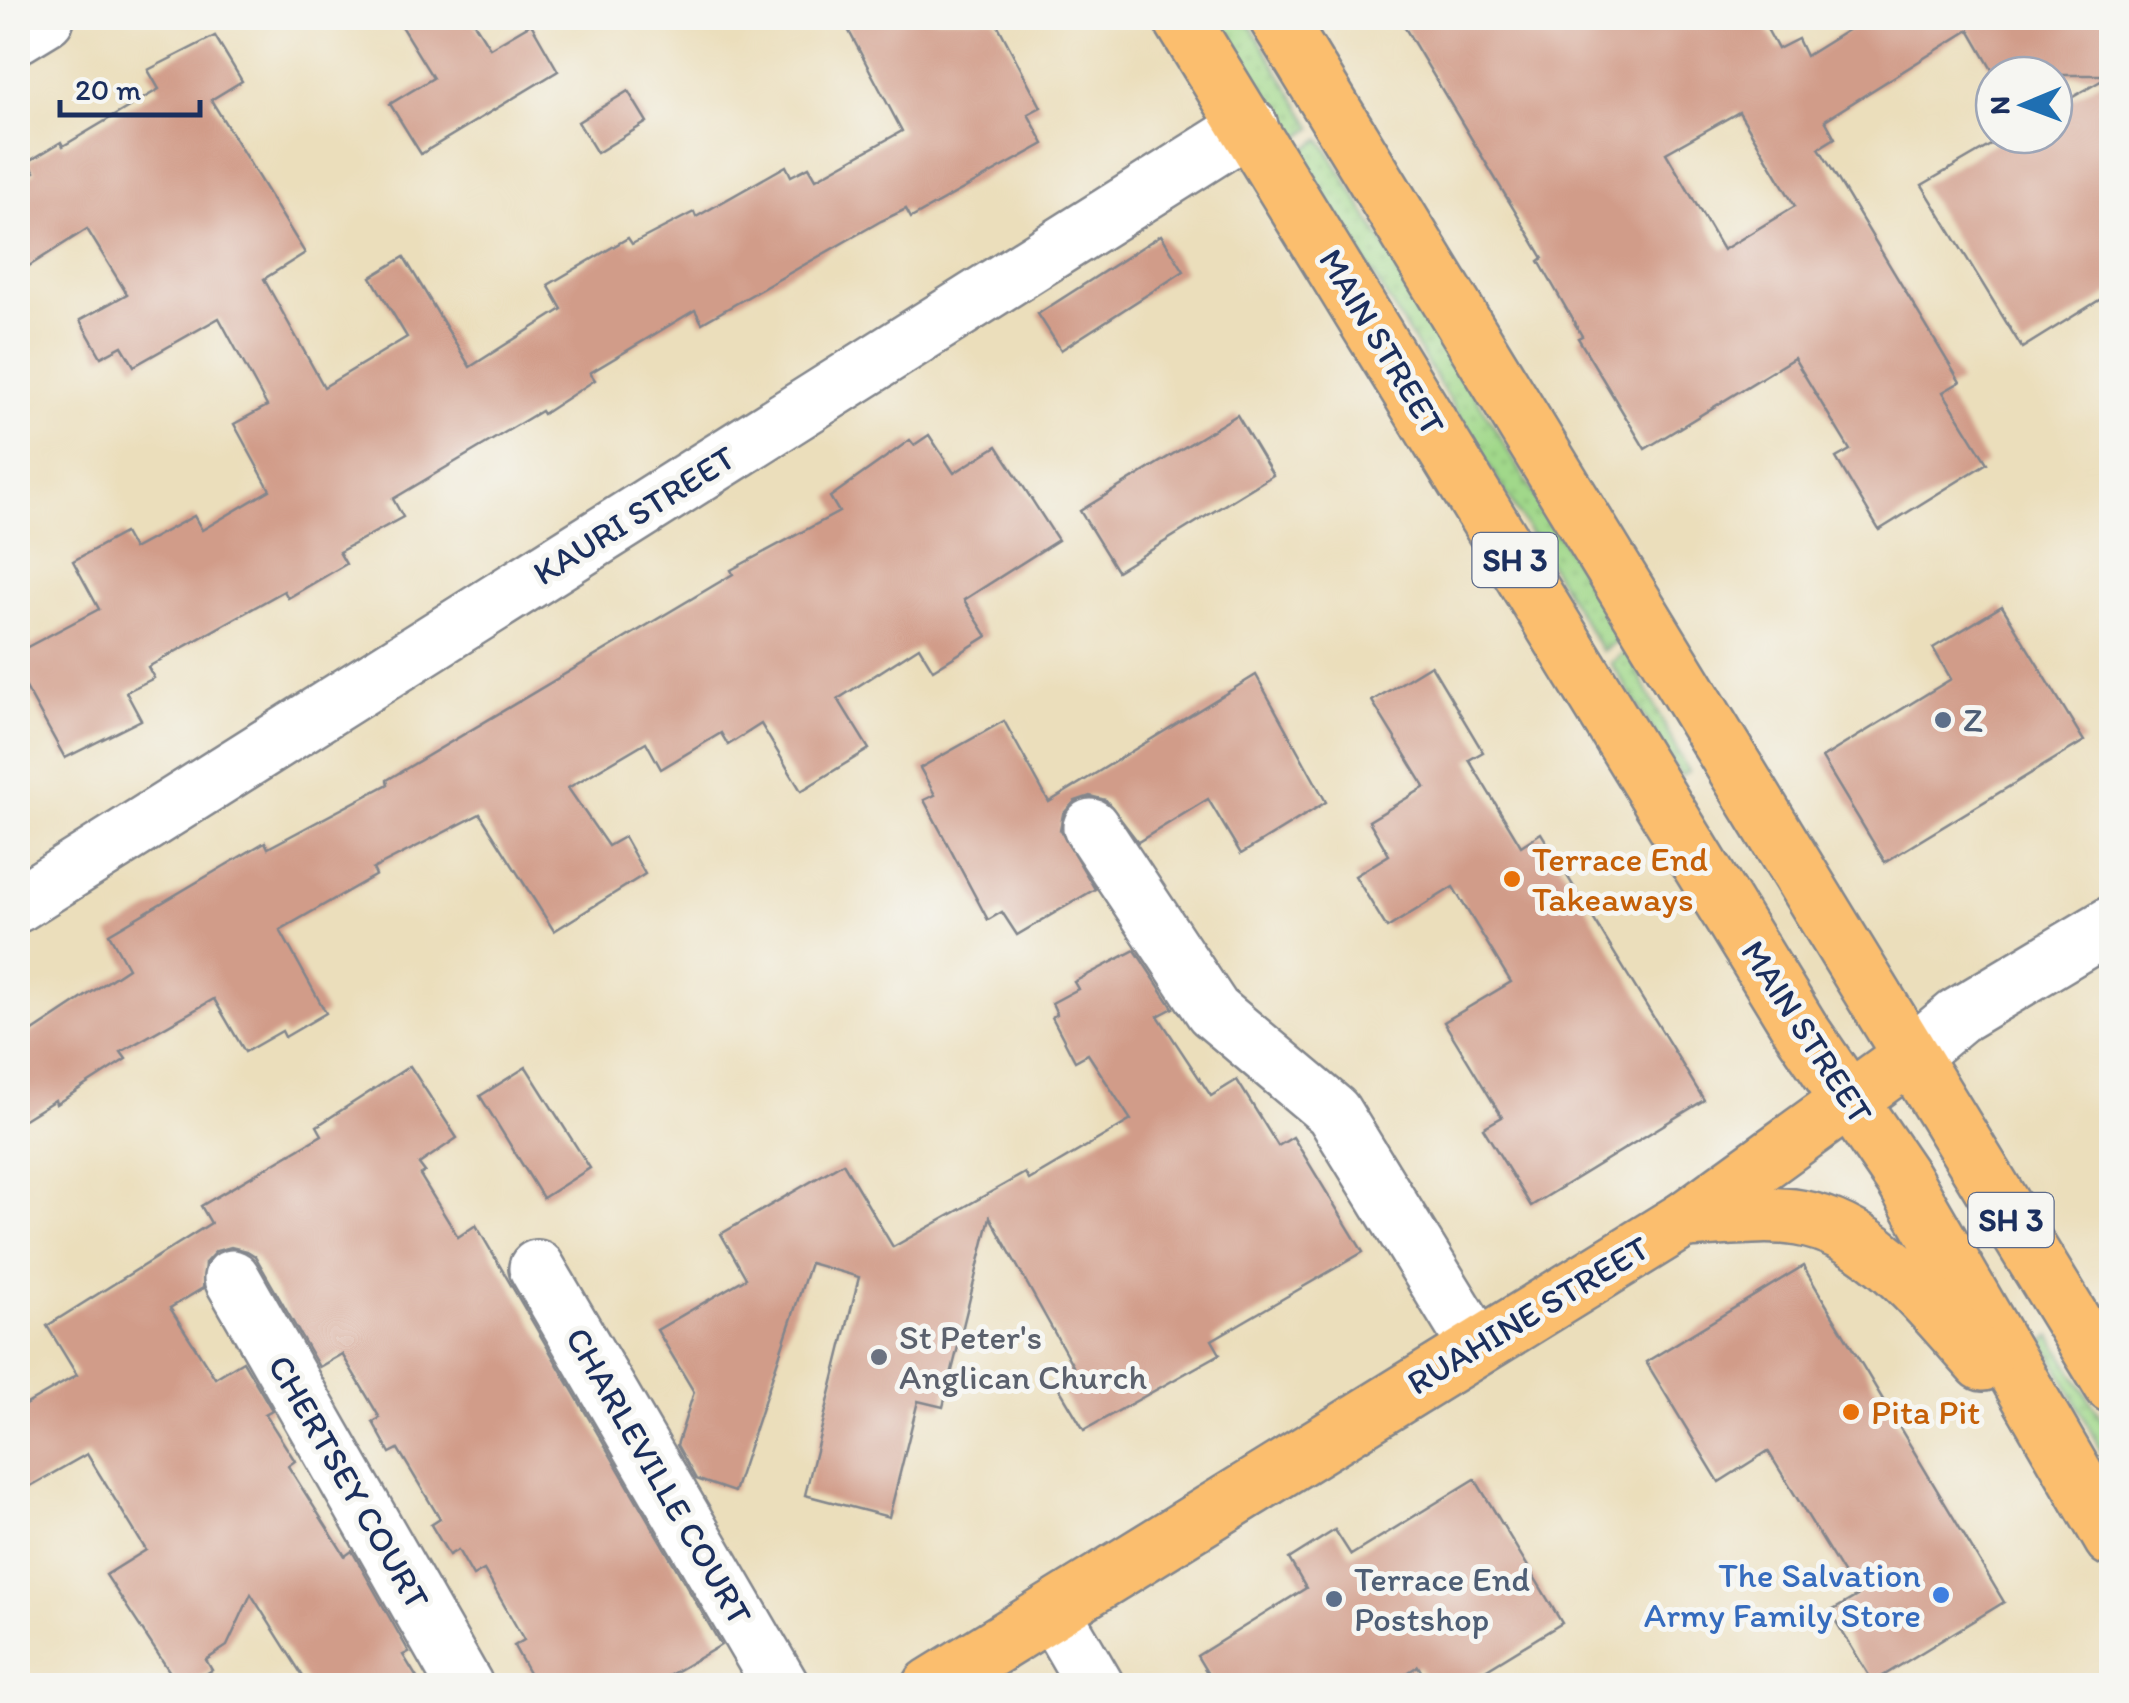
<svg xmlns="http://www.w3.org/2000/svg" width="2129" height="1703" font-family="Itim,sans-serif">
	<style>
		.grass { fill: url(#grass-dots); stroke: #5e8474; stroke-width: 2.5 }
		.building { fill: #d19c89; fill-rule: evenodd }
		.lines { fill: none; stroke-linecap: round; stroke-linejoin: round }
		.minor-casing { stroke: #83868c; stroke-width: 60 }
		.major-casing { stroke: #83868c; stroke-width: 60 }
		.highway-casing { stroke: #83868c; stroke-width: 60 }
		.minor { stroke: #fff; stroke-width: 55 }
		.major { stroke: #fbbe6e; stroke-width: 55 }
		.highway { stroke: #fbbe6e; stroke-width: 55 }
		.service-dot { fill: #5c6f8a; stroke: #f6f6f2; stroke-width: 4 }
		.food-dot { fill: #e8710a; stroke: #f6f6f2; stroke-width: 4 }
		.worship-dot { fill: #6b7280; stroke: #f6f6f2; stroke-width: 4 }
		.shop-dot { fill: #3f7fe0; stroke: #f6f6f2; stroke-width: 4 }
		.labels { text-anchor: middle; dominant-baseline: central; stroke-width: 10; stroke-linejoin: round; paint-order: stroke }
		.shield { fill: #f6f6f2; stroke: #5d6b8a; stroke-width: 2.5 }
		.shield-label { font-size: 32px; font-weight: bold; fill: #1b2f5e }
		.street-label { font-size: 35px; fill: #1b2f5e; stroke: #f6f6f2 }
		.service-label { font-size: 35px; fill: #4e5e75; stroke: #f6f6f2; text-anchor: start }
		.food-label { font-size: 35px; fill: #c56008; stroke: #f6f6f2; text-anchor: start }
		.worship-label { font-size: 35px; fill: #5b616d; stroke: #f6f6f2; text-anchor: start }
		.shop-label { font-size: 35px; fill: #366cbe; stroke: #f6f6f2; text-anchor: end }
	</style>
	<defs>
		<pattern id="grass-dots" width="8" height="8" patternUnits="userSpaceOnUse" patternTransform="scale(2.5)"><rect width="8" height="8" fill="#a1d88a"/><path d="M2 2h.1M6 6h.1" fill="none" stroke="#8aba7a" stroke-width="1.8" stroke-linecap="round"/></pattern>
	</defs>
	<rect width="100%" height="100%" fill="#f6f6f2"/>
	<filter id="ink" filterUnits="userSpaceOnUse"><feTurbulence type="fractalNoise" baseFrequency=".01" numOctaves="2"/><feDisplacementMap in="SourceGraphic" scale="20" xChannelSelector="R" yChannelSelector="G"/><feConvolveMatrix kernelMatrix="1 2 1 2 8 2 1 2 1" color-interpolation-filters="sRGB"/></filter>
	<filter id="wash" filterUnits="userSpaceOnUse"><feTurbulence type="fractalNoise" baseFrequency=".0048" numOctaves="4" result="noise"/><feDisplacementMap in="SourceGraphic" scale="40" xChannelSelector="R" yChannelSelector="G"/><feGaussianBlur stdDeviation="2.25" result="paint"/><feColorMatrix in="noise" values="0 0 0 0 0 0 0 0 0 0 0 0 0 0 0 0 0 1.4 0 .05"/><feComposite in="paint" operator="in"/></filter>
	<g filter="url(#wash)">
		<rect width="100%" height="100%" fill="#ebdebb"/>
		<g class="grass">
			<path d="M 1218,18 L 1246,18 L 1313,128 L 1293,141 Z"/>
			<path d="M 1321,139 L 1621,639 L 1602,651 L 1299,153 Z"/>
			<path d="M 1627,651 L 1688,772 L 1681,776 L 1611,663 Z"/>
			<path d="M 2051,1336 L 2111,1435 L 2111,1470 L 2044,1341 Z"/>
		</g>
		<g id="blocks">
			<g class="building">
				<path d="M 396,18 L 471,18 L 490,48 L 531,24 L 558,71 L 421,154 L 390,104 L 433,78 Z"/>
				<path d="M 842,18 L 994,18 L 1041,107 L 1028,114 L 1044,144 L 911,218 L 906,209 L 881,221 L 702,323 L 695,310 L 590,373 L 595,380 L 543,414 L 541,411 L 393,499 L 403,517 L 339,552 L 346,564 L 288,598 L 284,591 L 148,667 L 154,678 L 126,692 L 141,720 L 65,758 L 18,673 L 18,652 L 99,609 L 73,561 L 124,533 L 133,549 L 194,516 L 202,530 L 270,490 L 234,424 L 267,406 L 219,318 L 134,366 L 122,346 L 101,357 L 80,320 L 127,294 L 87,229 L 18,273 L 18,183 L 35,172 L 28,162 L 61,142 L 63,146 L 159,89 L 148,70 L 215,36 L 242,81 L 211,100 L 305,253 L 264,279 L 324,387 L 407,337 L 371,277 L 404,257 L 470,367 L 562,309 L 548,285 L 628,238 L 632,244 L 694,212 L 696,217 L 786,166 L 791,176 L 809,167 L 816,179 L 902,131 Z"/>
				<path d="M 1399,18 L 1761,18 L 1778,49 L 1798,39 L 1806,56 L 1867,18 L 2112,18 L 2112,292 L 2022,348 L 1922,185 L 2008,135 L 2054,135 L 2054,108 L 2111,75 L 1995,75 L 1969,30 L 1825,120 L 1835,138 L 1819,148 L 1960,382 L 1943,392 L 1987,463 L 1879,530 L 1836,458 L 1850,450 L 1794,358 L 1645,449 L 1578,338 L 1582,336 L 1539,261 L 1543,258 ZM 1739,112 L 1795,206 L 1723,250 L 1666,153 Z"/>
				<path d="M 628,91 L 647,122 L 597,153 L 578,122 Z"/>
				<path d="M 1161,235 L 1184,271 L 1061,350 L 1038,314 Z"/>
				<path d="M 1237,415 L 1273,475 L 1117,571 L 1080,511 Z"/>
				<path d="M 929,435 L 954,473 L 997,446 L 1058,540 L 964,600 L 987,636 L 933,670 L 919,647 L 838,699 L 869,749 L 801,791 L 761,724 L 728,745 L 721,733 L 661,769 L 646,742 L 568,788 L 608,846 L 624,837 L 645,874 L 554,931 L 480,814 L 373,869 L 376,875 L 280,930 L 326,1013 L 285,1037 L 282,1031 L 245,1052 L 214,999 L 121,1052 L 126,1059 L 56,1104 L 55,1100 L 18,1123 L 18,1041 L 128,968 L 109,934 L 265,842 L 268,848 L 388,784 L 387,780 L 733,574 L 731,570 L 839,512 L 830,497 L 910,440 L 914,445 Z"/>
				<path d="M 2002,606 L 2084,741 L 1885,862 L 1822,758 L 1951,679 L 1933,648 Z"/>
				<path d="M 1431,665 L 1483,752 L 1469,760 L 1521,846 L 1541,833 L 1704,1100 L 1531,1206 L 1483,1128 L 1502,1117 L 1444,1022 L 1511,982 L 1453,887 L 1387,928 L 1355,876 L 1389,855 L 1369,821 L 1425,787 L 1372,701 Z"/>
				<path d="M 1256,675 L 1326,802 L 1241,854 L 1208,799 L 1138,842 L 1106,800 L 1090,796 L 1075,801 L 1063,814 L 1060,830 L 1095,889 L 1017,935 L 1002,912 L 988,920 L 924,800 L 935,795 L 920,768 L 1004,721 L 1049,802 Z"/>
				<path d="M 1135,950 L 1173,1008 L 1158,1016 L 1211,1096 L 1237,1080 L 1278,1146 L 1293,1137 L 1363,1252 L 1212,1340 L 1220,1354 L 1084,1430 L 1053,1378 L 1073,1366 L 990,1217 L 943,1407 L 918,1401 L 889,1517 L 805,1495 L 859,1277 L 810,1263 L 734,1492 L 696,1479 L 677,1445 L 694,1392 L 657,1330 L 746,1278 L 721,1234 L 843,1163 L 893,1247 L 1025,1173 L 1029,1180 L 1131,1120 L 1088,1054 L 1075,1061 L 1052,1017 L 1057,1014 L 1052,1003 L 1078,989 L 1074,982 Z"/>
				<path d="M 410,1066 L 457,1138 L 419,1164 L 425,1172 L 420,1175 L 458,1237 L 476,1225 L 721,1645 L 651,1686 L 536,1686 L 514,1646 L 524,1640 L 484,1570 L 473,1576 L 458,1550 L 449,1555 L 431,1525 L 440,1519 L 398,1449 L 390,1453 L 373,1422 L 380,1418 L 342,1354 L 319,1367 L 255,1256 L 247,1251 L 231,1247 L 216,1251 L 205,1263 L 203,1288 L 170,1308 L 215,1378 L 243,1361 L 272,1410 L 265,1414 L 295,1461 L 288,1466 L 345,1556 L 352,1551 L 409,1652 L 403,1655 L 422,1686 L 309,1686 L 251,1594 L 227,1646 L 206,1660 L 212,1670 L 187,1686 L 179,1686 L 106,1575 L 146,1550 L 87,1454 L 18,1493 L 18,1409 L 77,1375 L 47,1326 L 211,1223 L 201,1206 L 322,1135 L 317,1126 Z"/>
				<path d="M 526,1067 L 590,1168 L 543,1198 L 480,1096 Z"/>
				<path d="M 1803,1266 L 2004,1602 L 1873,1682 L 1830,1612 L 1857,1596 L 1768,1451 L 1719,1482 L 1646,1362 Z"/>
				<path d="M 1475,1479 L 1562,1623 L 1459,1686 L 1430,1686 L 1418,1666 L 1387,1686 L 1215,1686 L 1197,1656 L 1306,1588 L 1289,1559 L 1335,1530 L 1351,1555 Z"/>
			</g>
		</g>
	</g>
	<g filter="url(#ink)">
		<use href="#blocks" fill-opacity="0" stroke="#83868c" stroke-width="2.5"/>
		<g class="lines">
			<defs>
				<g id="minor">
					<path d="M 18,35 L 46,18"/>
					<path d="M 1091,827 L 1213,1011 L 1333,1112 L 1476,1345"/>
					<path d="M 18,904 L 1250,126"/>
					<path d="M 1910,1056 L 1958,1016 L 2112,924"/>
					<path d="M 537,1268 L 781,1686"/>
					<path d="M 232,1278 L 465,1686"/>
					<path d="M 1053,1612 L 1096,1686"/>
				</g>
				<path id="major" d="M 931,1686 L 1684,1220 L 1910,1056"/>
				<g id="highway">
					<path d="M 1181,18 L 1802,1031 L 1904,1180 L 2112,1539"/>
					<path d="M 1277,18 L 2112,1385"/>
					<path d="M 1684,1220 C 1721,1219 1763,1212 1799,1218 C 1878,1231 1932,1308 1983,1363"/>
				</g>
			</defs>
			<use href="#minor" class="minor-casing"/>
			<use href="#major" class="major-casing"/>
			<use href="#highway" class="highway-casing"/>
			<use href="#minor" class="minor"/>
			<use href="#major" class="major"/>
			<use href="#highway" class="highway"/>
		</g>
	</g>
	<g class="service-dot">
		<circle cx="1943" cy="720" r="10"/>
		<circle cx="1334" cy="1599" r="10"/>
	</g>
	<g class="food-dot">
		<circle cx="1512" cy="879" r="10"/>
		<circle cx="1851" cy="1412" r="10"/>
	</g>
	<circle class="worship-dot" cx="879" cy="1357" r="10"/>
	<circle class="shop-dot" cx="1941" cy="1595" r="10"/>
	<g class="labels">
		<g class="shield">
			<rect x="1472.5" y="533" width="85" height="54" rx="8"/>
			<rect x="1968.5" y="1193" width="85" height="54" rx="8"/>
		</g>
		<g class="shield-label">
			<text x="1515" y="560">SH 3</text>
			<text x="2011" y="1220">SH 3</text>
		</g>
		<g class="street-label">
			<text transform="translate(1382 342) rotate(59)">MAIN STREET</text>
			<text transform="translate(634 515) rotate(-32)">KAURI STREET</text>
			<text transform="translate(1807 1032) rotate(57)">MAIN STREET</text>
			<text transform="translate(1528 1315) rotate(-31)">RUAHINE STREET</text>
			<text transform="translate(659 1476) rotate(60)">CHARLEVILLE COURT</text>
			<text transform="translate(349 1482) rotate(60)">CHERTSEY COURT</text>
		</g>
		<g class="service-label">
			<text x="1963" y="720">Z</text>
			<text x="1354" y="1579">Terrace End<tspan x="1354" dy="40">Postshop</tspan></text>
		</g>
		<g class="food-label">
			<text x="1532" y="859">Terrace End<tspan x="1532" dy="40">Takeaways</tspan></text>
			<text x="1871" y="1412">Pita Pit</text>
		</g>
		<g class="worship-label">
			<text x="899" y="1337">St Peter's<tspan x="899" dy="40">Anglican Church</tspan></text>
		</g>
		<g class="shop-label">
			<text x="1921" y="1575">The Salvation<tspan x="1921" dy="40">Army Family Store</tspan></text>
		</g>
	</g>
	<rect width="2129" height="1703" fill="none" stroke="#f6f6f2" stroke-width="60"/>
	<g transform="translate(2024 105) rotate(269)"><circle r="48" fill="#f6f6f2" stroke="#9ea6b7" stroke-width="2.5"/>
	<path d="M0-8L18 38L0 25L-18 38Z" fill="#1f6fb2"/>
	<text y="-15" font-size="28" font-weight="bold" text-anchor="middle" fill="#1b2f5e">N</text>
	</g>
	<path d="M60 100v15h140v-15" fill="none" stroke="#1b2f5e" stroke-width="5"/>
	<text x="75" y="100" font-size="30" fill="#1b2f5e" stroke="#f6f6f2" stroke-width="8" paint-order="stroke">20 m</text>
</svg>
